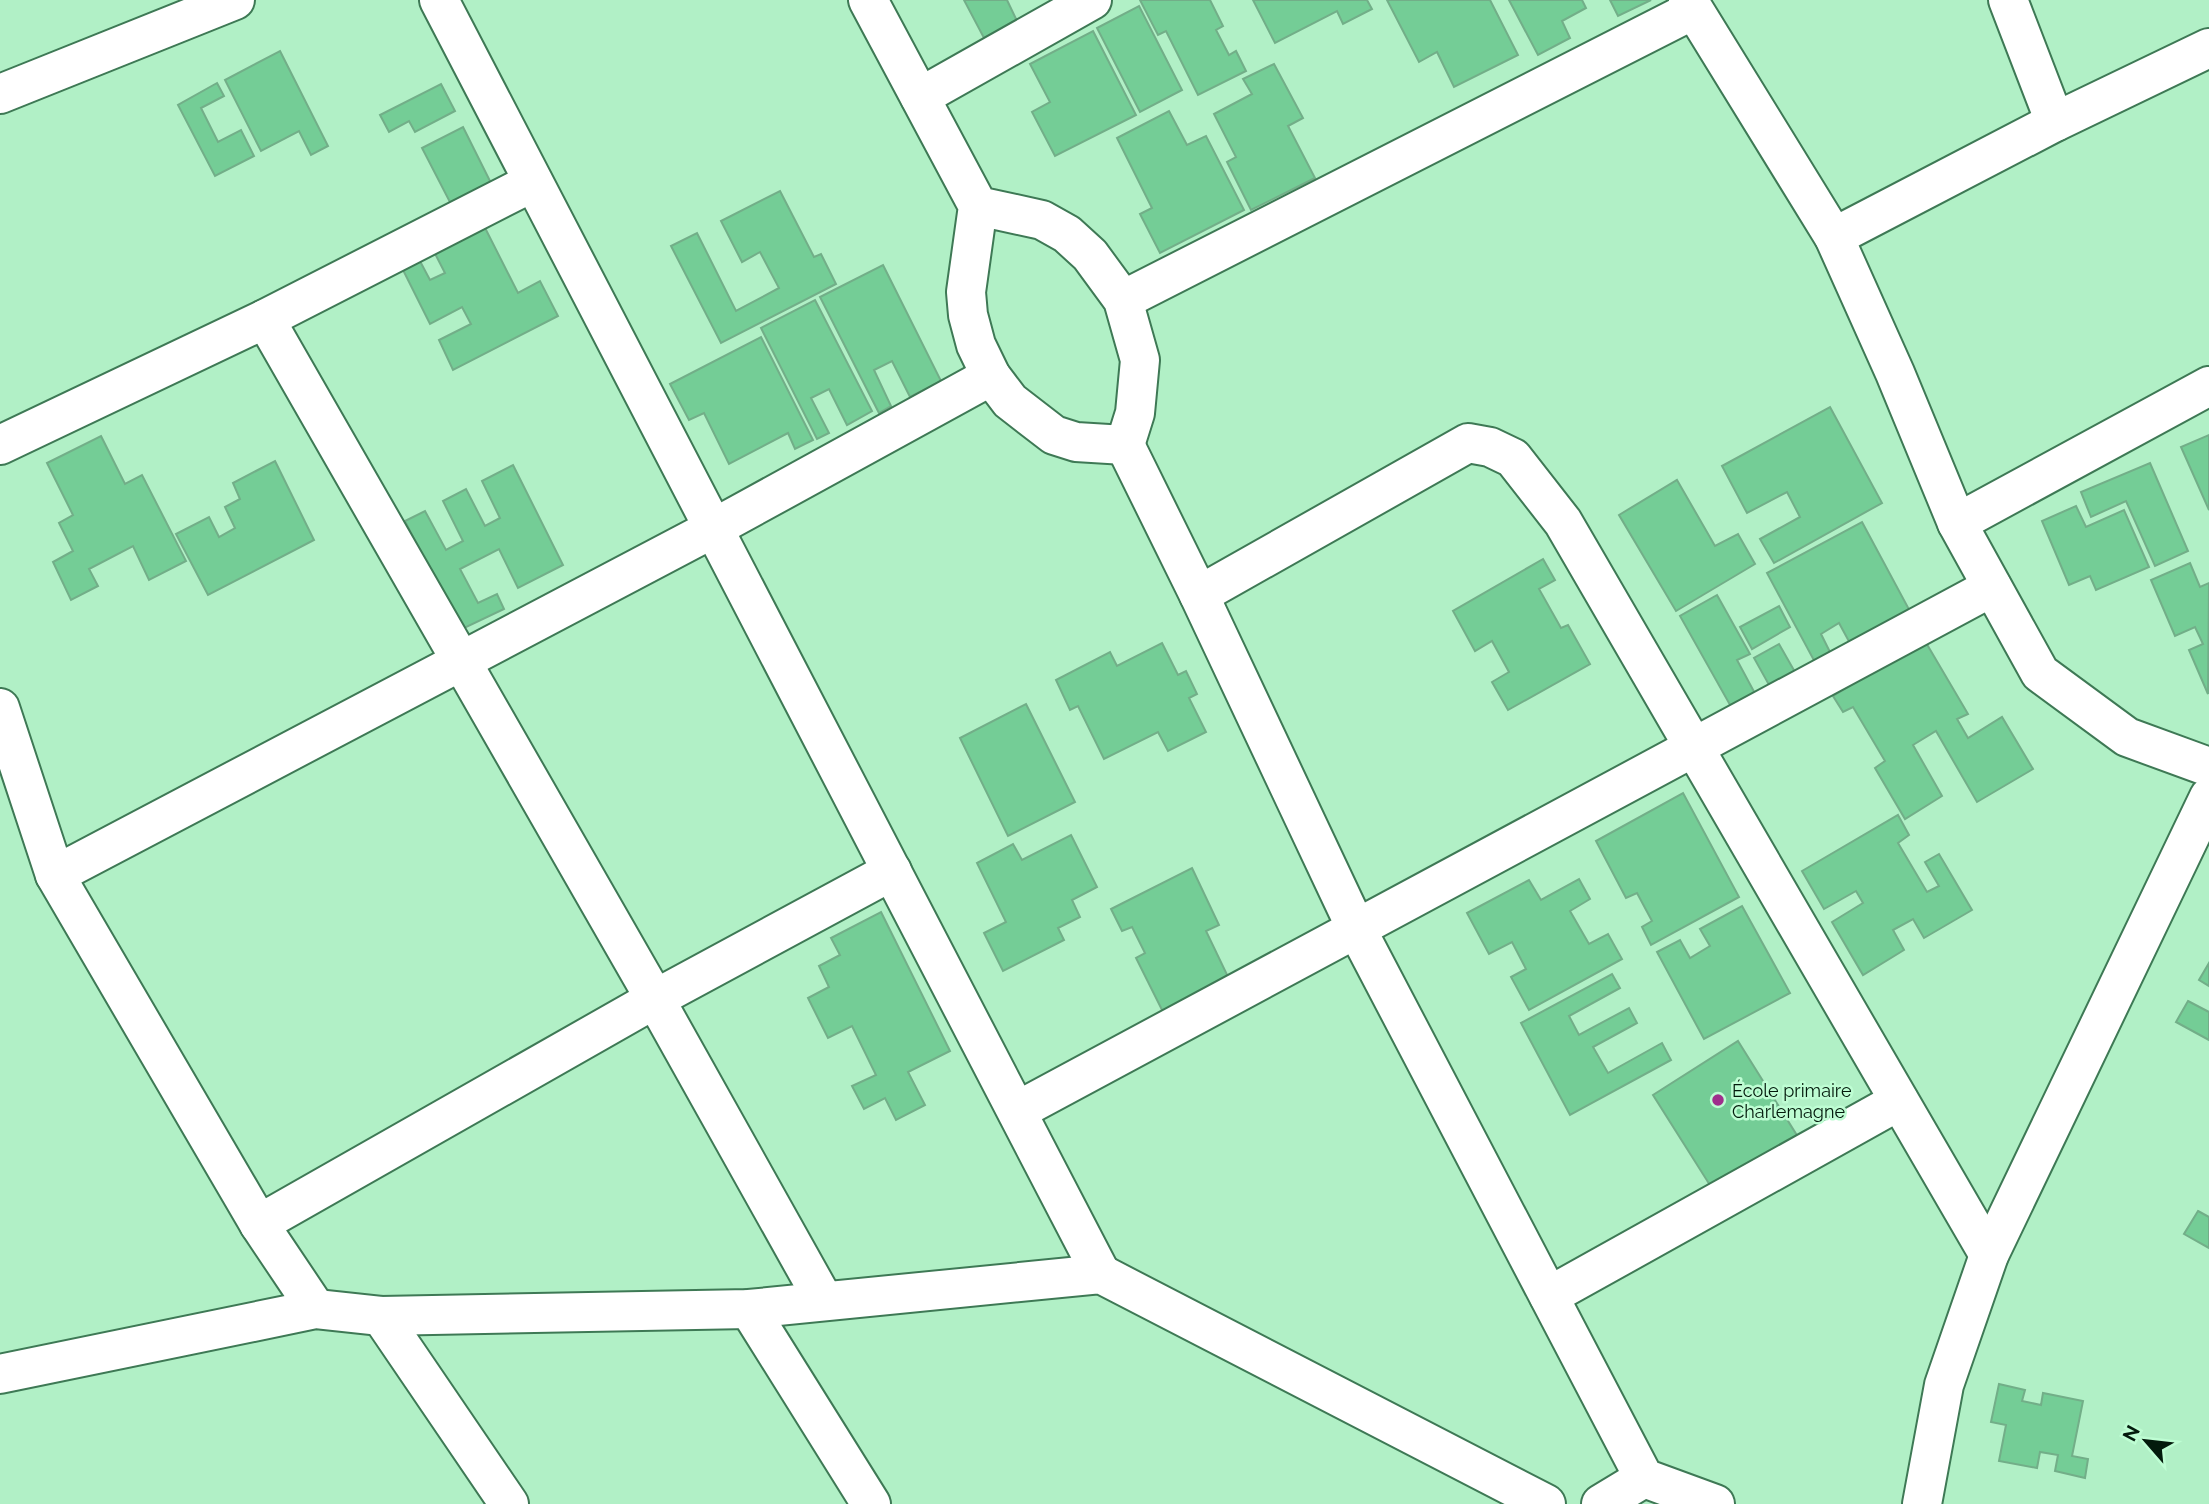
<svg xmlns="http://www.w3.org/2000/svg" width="2209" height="1504" font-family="Raleway,sans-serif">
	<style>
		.building { fill: #74cd96; stroke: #72ae88; stroke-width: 2 }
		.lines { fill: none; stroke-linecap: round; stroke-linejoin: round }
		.minor-casing { stroke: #3e7955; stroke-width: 42 }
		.minor { stroke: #fff; stroke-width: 38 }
		.poi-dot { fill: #9f2f8c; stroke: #befdd3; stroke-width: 2.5 }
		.labels { text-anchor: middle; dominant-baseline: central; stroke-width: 5; stroke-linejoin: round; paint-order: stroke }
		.poi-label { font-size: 18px; fill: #031a0c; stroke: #befdd3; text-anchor: start }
	</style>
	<rect width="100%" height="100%" fill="#b1f0c6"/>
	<g class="building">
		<path d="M 964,0 L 1007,0 L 1017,21 L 984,38 Z"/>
		<path d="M 1140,0 L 1210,0 L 1223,26 L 1216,30 L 1229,55 L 1236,51 L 1246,71 L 1198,95 L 1166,31 L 1158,35 Z"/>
		<path d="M 1253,0 L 1367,0 L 1372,9 L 1343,24 L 1337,11 L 1275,43 Z"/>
		<path d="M 1387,0 L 1490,0 L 1518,55 L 1454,87 L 1437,52 L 1419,62 Z"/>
		<path d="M 1509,0 L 1582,0 L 1586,8 L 1562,21 L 1570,38 L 1538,55 Z"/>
		<path d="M 1610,0 L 1651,0 L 1618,16 Z"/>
		<path d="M 1139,6 L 1182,90 L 1140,112 L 1097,28 Z"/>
		<path d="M 1093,31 L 1136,115 L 1055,156 L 1032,112 L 1050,102 L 1030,64 Z"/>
		<path d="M 280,51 L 328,146 L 311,155 L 299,131 L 261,151 L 225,80 Z"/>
		<path d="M 1274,64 L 1303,118 L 1288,126 L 1315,178 L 1251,210 L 1227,162 L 1236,157 L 1214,114 L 1252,94 L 1243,79 Z"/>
		<path d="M 217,83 L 224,96 L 201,108 L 218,142 L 241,130 L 254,156 L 215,176 L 178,105 Z"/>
		<path d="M 441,84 L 455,111 L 415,132 L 409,121 L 389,132 L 380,115 Z"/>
		<path d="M 1169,111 L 1187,145 L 1206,136 L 1244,210 L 1160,253 L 1140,214 L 1152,208 L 1117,138 Z"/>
		<path d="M 463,127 L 493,187 L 453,208 L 422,148 Z"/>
		<path d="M 780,191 L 814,257 L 821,254 L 836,284 L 721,343 L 671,246 L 697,233 L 736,311 L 779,288 L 760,252 L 742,262 L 721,221 Z"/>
		<path d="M 478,214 L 518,293 L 540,281 L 558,316 L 453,370 L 439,340 L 471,324 L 462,307 L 430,324 L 396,256 L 413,248 L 430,280 L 445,273 L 428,240 Z"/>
		<path d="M 883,265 L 941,381 L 910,397 L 892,361 L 874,370 L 891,406 L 879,413 L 820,297 Z"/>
		<path d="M 815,300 L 872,411 L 847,425 L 829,389 L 811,398 L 829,433 L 817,439 L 761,328 Z"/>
		<path d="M 761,337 L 813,440 L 795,449 L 788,433 L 729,464 L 704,413 L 689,420 L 670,384 Z"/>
		<path d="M 1830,407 L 1882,503 L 1774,563 L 1760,539 L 1800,517 L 1787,492 L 1747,513 L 1722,466 Z"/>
		<path d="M 2209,435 L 2209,510 L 2181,447 Z"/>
		<path d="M 101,436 L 125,484 L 142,475 L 186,561 L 149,580 L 133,546 L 89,569 L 98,586 L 71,600 L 53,562 L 73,551 L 59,523 L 73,515 L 47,463 Z"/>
		<path d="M 275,461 L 314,540 L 208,595 L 176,534 L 209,517 L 219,537 L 235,528 L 225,507 L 240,499 L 233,483 Z"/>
		<path d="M 2150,463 L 2188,551 L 2155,566 L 2126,501 L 2091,517 L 2081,492 Z"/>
		<path d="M 513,465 L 563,565 L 518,588 L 499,549 L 460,569 L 478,603 L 497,594 L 504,609 L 460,630 L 405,521 L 425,511 L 446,550 L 463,541 L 443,501 L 466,489 L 485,526 L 500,518 L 482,481 Z"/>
		<path d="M 1677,480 L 1715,546 L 1738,534 L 1755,564 L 1676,611 L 1619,515 Z"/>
		<path d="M 2076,506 L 2086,527 L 2124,510 L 2149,567 L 2096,590 L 2090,576 L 2069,585 L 2042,521 Z"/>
		<path d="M 1862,522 L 1912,615 L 1852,647 L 1839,623 L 1821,634 L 1833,658 L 1817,666 L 1767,573 Z"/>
		<path d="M 1543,559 L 1555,580 L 1539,589 L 1561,628 L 1568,625 L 1590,664 L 1508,710 L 1492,682 L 1509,672 L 1492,641 L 1475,651 L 1453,611 Z"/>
		<path d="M 2190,563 L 2200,587 L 2209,583 L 2208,694 L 2189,650 L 2203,644 L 2195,627 L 2175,636 L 2151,580 Z"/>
		<path d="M 1717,595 L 1750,654 L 1737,660 L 1758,699 L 1734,712 L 1680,616 Z"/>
		<path d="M 1779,606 L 1790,627 L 1752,649 L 1740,627 Z"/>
		<path d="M 1925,641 L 1968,714 L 1957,719 L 1968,738 L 2002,717 L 2033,769 L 1977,802 L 1936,731 L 1913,745 L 1942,796 L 1905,819 L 1875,768 L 1885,761 L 1853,707 L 1843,712 L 1833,696 Z"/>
		<path d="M 1162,643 L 1178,675 L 1186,671 L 1197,694 L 1189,698 L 1206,732 L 1168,751 L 1158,732 L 1104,759 L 1078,706 L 1070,710 L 1056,680 L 1110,652 L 1117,666 Z"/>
		<path d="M 1779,644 L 1799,679 L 1773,692 L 1754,658 Z"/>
		<path d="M 1026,704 L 1075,802 L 1008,836 L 960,738 Z"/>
		<path d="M 1683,793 L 1739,897 L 1651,945 L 1642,927 L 1652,921 L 1637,893 L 1626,898 L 1596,841 Z"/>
		<path d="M 1898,815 L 1909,835 L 1898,843 L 1927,892 L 1939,886 L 1925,862 L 1939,854 L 1972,910 L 1924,938 L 1913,919 L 1893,930 L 1904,950 L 1863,975 L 1832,922 L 1863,903 L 1856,891 L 1824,909 L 1802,871 Z"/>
		<path d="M 1071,835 L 1097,887 L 1072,900 L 1080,917 L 1058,928 L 1064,940 L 1003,971 L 984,933 L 1006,922 L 977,863 L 1013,844 L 1022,860 Z"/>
		<path d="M 1192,868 L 1219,925 L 1206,931 L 1231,983 L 1165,1016 L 1136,958 L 1145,953 L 1132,927 L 1122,931 L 1111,909 Z"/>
		<path d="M 1579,879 L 1590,899 L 1570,911 L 1589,944 L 1608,934 L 1622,959 L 1529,1010 L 1511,977 L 1526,969 L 1512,942 L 1489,954 L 1467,913 L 1529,880 L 1541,900 Z"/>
		<path d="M 1742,906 L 1790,993 L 1704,1039 L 1657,952 L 1680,940 L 1690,958 L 1710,946 L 1700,929 Z"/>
		<path d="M 881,912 L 950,1051 L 908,1072 L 925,1105 L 896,1120 L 885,1098 L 864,1109 L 852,1086 L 876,1075 L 852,1026 L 828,1038 L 808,998 L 829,987 L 819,966 L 840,955 L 831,938 Z"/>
		<path d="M 2209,963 L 2209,986 L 2199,980 Z"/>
		<path d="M 1612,974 L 1620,988 L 1569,1016 L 1579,1035 L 1629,1008 L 1637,1023 L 1593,1047 L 1608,1073 L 1662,1043 L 1671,1060 L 1570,1115 L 1521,1023 Z"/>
		<path d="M 2188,1001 L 2209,1012 L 2209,1040 L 2176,1022 Z"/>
		<path d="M 1738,1041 L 1798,1137 L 1713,1190 L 1653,1095 Z"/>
		<path d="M 2198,1211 L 2209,1217 L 2209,1248 L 2184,1234 Z"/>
		<path d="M 1999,1384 L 2025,1390 L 2022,1401 L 2041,1405 L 2043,1393 L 2083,1401 L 2072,1456 L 2088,1459 L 2085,1478 L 2055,1471 L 2058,1455 L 2040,1452 L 2037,1468 L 1999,1461 L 2006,1425 L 1991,1422 Z"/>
	</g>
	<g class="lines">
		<defs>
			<g id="minor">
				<path d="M 439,0 L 1101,1274"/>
				<path d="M 868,0 L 978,206 L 966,292 L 968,315 L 976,345 L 991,376 L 1010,401 L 1054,435 L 1076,442 L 1125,445 L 1135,413 L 1140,360 L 1123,300 L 1090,255 L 1067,234 L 1042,220 L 978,206"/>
				<path d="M 1688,0 L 1834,237 L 1895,373 L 1957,523 L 2040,673 L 2127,737 L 2209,767"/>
				<path d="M 2008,0 L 2055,122"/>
				<path d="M 0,94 L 235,0"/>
				<path d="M 920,97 L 1092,0"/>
				<path d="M 1834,237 L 2055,122 L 2209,48"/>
				<path d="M 1123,300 L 1693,10"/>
				<path d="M 265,319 L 655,999 L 824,1301"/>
				<path d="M 0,445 L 265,319 L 533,182"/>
				<path d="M 1125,445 L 1199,595 L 1356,928 L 1644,1478 L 1715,1504"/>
				<path d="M 1957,523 L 2209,386"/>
				<path d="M 1199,595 L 1468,443 L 1490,447 L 1513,458 L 1563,522 L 1989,1255"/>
				<path d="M 0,708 L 55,875 L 259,1224 L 316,1309"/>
				<path d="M 55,875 L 714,528 L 991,376"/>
				<path d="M 1017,1111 L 1992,587"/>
				<path d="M 259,1224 L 655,999 L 892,871"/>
				<path d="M 1549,1296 L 1899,1101"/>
				<path d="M 749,1309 L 871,1504"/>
				<path d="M 381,1316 L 509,1504"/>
				<path d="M 0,1374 L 316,1309 L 381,1316 L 749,1309 L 1101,1274 L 1546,1504"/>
				<path d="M 1601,1504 L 1644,1478"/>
				<path d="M 1922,1504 L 1944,1385 L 1989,1255 L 2209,797"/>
			</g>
		</defs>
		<use href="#minor" class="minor-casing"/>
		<use href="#minor" class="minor"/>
	</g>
	<circle class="poi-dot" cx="1718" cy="1100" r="7"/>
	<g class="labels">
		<g class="poi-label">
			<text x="1732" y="1090">École primaire<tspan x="1732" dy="21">Charlemagne</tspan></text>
		</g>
	</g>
	<g transform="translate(2146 1441) rotate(298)" stroke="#befdd3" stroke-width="5" paint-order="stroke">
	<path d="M0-5L12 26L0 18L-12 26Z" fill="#031a0c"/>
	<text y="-10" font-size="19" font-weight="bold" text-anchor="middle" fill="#031a0c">N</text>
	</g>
</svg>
